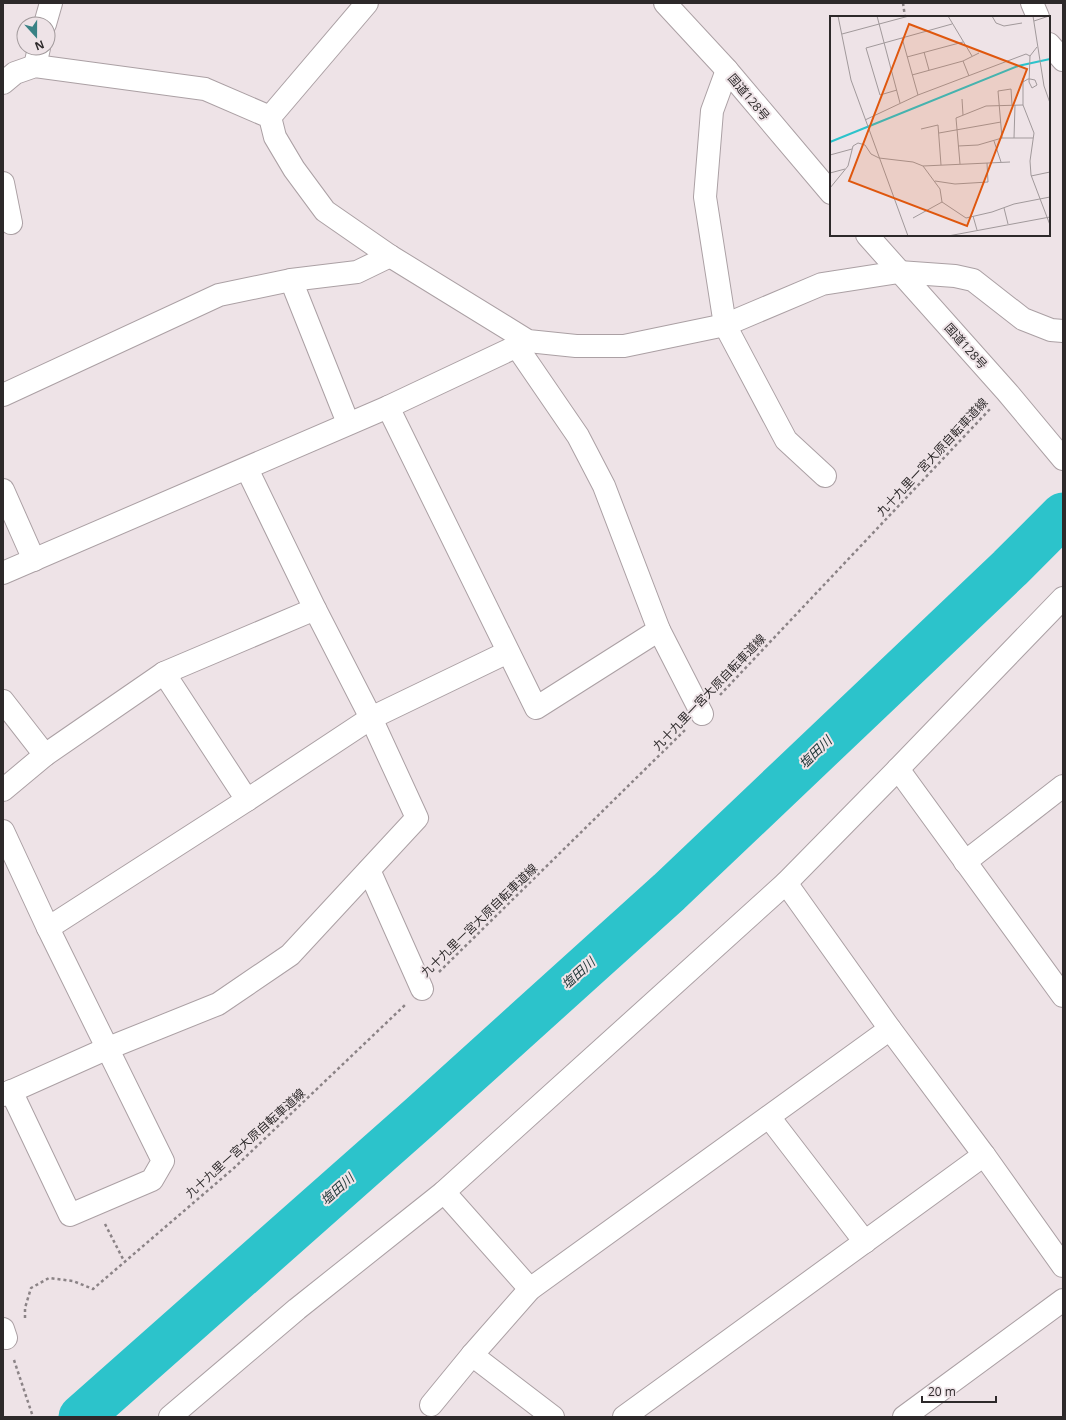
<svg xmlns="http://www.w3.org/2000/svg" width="1066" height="1420" font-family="'Open Sans','Noto Sans JP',sans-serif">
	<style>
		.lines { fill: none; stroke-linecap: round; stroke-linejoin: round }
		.river { stroke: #2cc3cb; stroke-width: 45 }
		.minor-casing { stroke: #aba0a4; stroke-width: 24 }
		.highway-casing { stroke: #aba0a4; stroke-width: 24 }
		.path { stroke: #8b8386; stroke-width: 2.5; stroke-dasharray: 3 3; stroke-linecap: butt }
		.minor { stroke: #fff; stroke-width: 22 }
		.highway { stroke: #fff; stroke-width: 22 }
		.labels { text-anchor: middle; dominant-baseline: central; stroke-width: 4; stroke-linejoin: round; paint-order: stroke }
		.street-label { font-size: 12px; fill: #2d292a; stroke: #eee3e7 }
		.water-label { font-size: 13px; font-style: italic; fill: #1c3435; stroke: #eee3e7 }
		.inset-river { fill: none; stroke: #2cc3cb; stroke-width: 2 }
		.inset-road { fill: none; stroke: #a1999b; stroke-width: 1 }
		.view { fill: #df570e; fill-opacity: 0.15; stroke: #df570e; stroke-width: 2 }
		.inset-edge { fill: none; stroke: #2d292a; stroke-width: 2 }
	</style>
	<rect width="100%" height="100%" fill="#eee3e7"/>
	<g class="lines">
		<path class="river" d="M 81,1417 L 421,1116 L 669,892 L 1010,568 L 1063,515"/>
		<defs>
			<g id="minor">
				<path d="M 1032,3 L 1038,17"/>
				<path d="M 45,24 L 51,3"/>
				<path d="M 1049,44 L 1063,60"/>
				<path d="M 35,66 L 39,48"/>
				<path d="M 727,70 L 712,111 L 705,197 L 725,325 L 786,440 L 825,476"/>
				<path d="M 3,83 L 15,73 L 35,66 L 205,89 L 270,117 L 275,137 L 294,169 L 325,211 L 390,256 L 528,341 L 576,346 L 624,346 L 725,325 L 822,284 L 899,272 L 955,276 L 973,280 L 1023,319 L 1051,330 L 1063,331"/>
				<path d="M 270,117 L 367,3"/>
				<path d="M 3,183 L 11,223"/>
				<path d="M 291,280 L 348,423"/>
				<path d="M 517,347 L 578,436 L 604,486 L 659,630 L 702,714"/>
				<path d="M 3,395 L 219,295 L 291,280 L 357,272 L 390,256"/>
				<path d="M 388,407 L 536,708 L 659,630"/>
				<path d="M 3,490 L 34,560"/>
				<path d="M 3,573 L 388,407 L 528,341"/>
				<path d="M 164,673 L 247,800"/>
				<path d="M 3,701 L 45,755"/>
				<path d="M 898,769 L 1063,996"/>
				<path d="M 3,790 L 45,755 L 164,673 L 315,609"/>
				<path d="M 3,831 L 48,928 L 163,1161 L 152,1180 L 70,1215 L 11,1091"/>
				<path d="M 965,862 L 1063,786"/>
				<path d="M 369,870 L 422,989"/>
				<path d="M 786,883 L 890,1029 L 984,1155 L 1063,1266"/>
				<path d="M 48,928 L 247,800 L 371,718 L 508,652"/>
				<path d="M 3,1095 L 106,1049 L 218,1004 L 290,955 L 417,818 L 371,718 L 315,609 L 247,469"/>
				<path d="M 769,1117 L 865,1242"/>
				<path d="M 444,1192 L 530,1289"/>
				<path d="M 3,1329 L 6,1338"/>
				<path d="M 472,1355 L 553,1417"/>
				<path d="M 431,1405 L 472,1355 L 530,1289 L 890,1029"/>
				<path d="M 170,1417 L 297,1309 L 444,1192 L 786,883 L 898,769 L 1063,598"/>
				<path d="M 624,1417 L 984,1155"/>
				<path d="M 904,1417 L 1063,1300"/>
			</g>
			<g id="highway">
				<path d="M 665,3 L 727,70 L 831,193"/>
				<path d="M 867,235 L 1007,392 L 1063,459"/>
			</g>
		</defs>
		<use href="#minor" class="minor-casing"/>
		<use href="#highway" class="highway-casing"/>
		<g class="path">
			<path d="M 903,3 L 905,17"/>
			<path d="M 720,695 L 991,408"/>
			<path d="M 439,972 L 685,730"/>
			<path d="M 105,1224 L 124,1261"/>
			<path d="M 25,1318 L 25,1308 L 31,1288 L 49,1278 L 73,1281 L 93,1289 L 234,1168 L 405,1005"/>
			<path d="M 14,1360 L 33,1417"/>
		</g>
		<use href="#minor" class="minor"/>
		<use href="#highway" class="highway"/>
	</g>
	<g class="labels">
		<g class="street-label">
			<text transform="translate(749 97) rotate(50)">国道128号</text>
			<text transform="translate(966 346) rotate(48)">国道128号</text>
			<text transform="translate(932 457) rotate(-47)">九十九里一宮大原自転車道線</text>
			<text transform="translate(709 692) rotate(-46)">九十九里一宮大原自転車道線</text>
			<text transform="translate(479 920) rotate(-44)">九十九里一宮大原自転車道線</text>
			<text transform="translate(245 1143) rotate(-42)">九十九里一宮大原自転車道線</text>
		</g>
		<g class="water-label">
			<text transform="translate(815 752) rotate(-44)">塩田川</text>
			<text transform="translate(578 973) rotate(-42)">塩田川</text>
			<text transform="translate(337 1189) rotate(-42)">塩田川</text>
		</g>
	</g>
	<g transform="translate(830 16)">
		<rect width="220" height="220" fill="#eee3e7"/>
		<path class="inset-river" d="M 0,126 L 188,50 L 220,43"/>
		<path class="inset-road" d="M 8,0 L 21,64 L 78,220M 47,0 L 70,87M 118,0 L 142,40M 162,0 L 166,7 L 174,10 L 192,7M 203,0 L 214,70 L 220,87M 204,5 L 219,0M 12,18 L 79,0M 72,22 L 88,79M 94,36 L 99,54M 77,41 L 133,26M 133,45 L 139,60M 82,59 L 133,45 L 149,37M 193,62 L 193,89 L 204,117 L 200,145 L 201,159 L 220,209M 193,66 L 198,63 L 200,63 L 205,64 L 207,69 L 202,72 L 199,66 L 200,40 L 207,31M 67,74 L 50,79 L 36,32 L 122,8M 132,83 L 133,99M 35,104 L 88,79 L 196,38 L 200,40M 91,113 L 108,109 L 111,149M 109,117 L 171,106M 172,122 L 203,122M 184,122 L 185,89M 164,125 L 171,146M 128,130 L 148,129 L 172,122 L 168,75 L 181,73 L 182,89M 0,139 L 22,133M 130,148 L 126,102 L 156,90 L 193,89M 93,150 L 180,146M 0,157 L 15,153M 201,160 L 220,156M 105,165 L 125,168 L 158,166 L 157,147M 0,172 L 18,150 L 23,130 L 28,127 L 35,129 L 41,138 L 49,142 L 83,146 L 93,150 L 110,173 L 112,186 L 136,202 L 162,196 L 184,188 L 220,181M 174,192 L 178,208M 143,200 L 147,214M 83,202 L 112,186M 118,220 L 220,201"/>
		<path class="view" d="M 79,8 L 197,53 L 137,210 L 19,165 Z"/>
		<rect width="220" height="220" class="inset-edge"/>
	</g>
	<rect width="1066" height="1420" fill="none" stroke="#2d292a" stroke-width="8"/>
	<g transform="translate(36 36) rotate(159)"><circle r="19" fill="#eee3e7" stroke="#a1999b"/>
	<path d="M0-3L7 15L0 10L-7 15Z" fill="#398285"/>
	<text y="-6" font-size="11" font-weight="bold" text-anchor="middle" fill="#2d292a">N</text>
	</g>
	<path d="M922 1396v6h74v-6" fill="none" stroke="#2d292a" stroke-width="2"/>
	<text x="928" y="1396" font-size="12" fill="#2d292a" stroke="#eee3e7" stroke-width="3" paint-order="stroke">20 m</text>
</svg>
